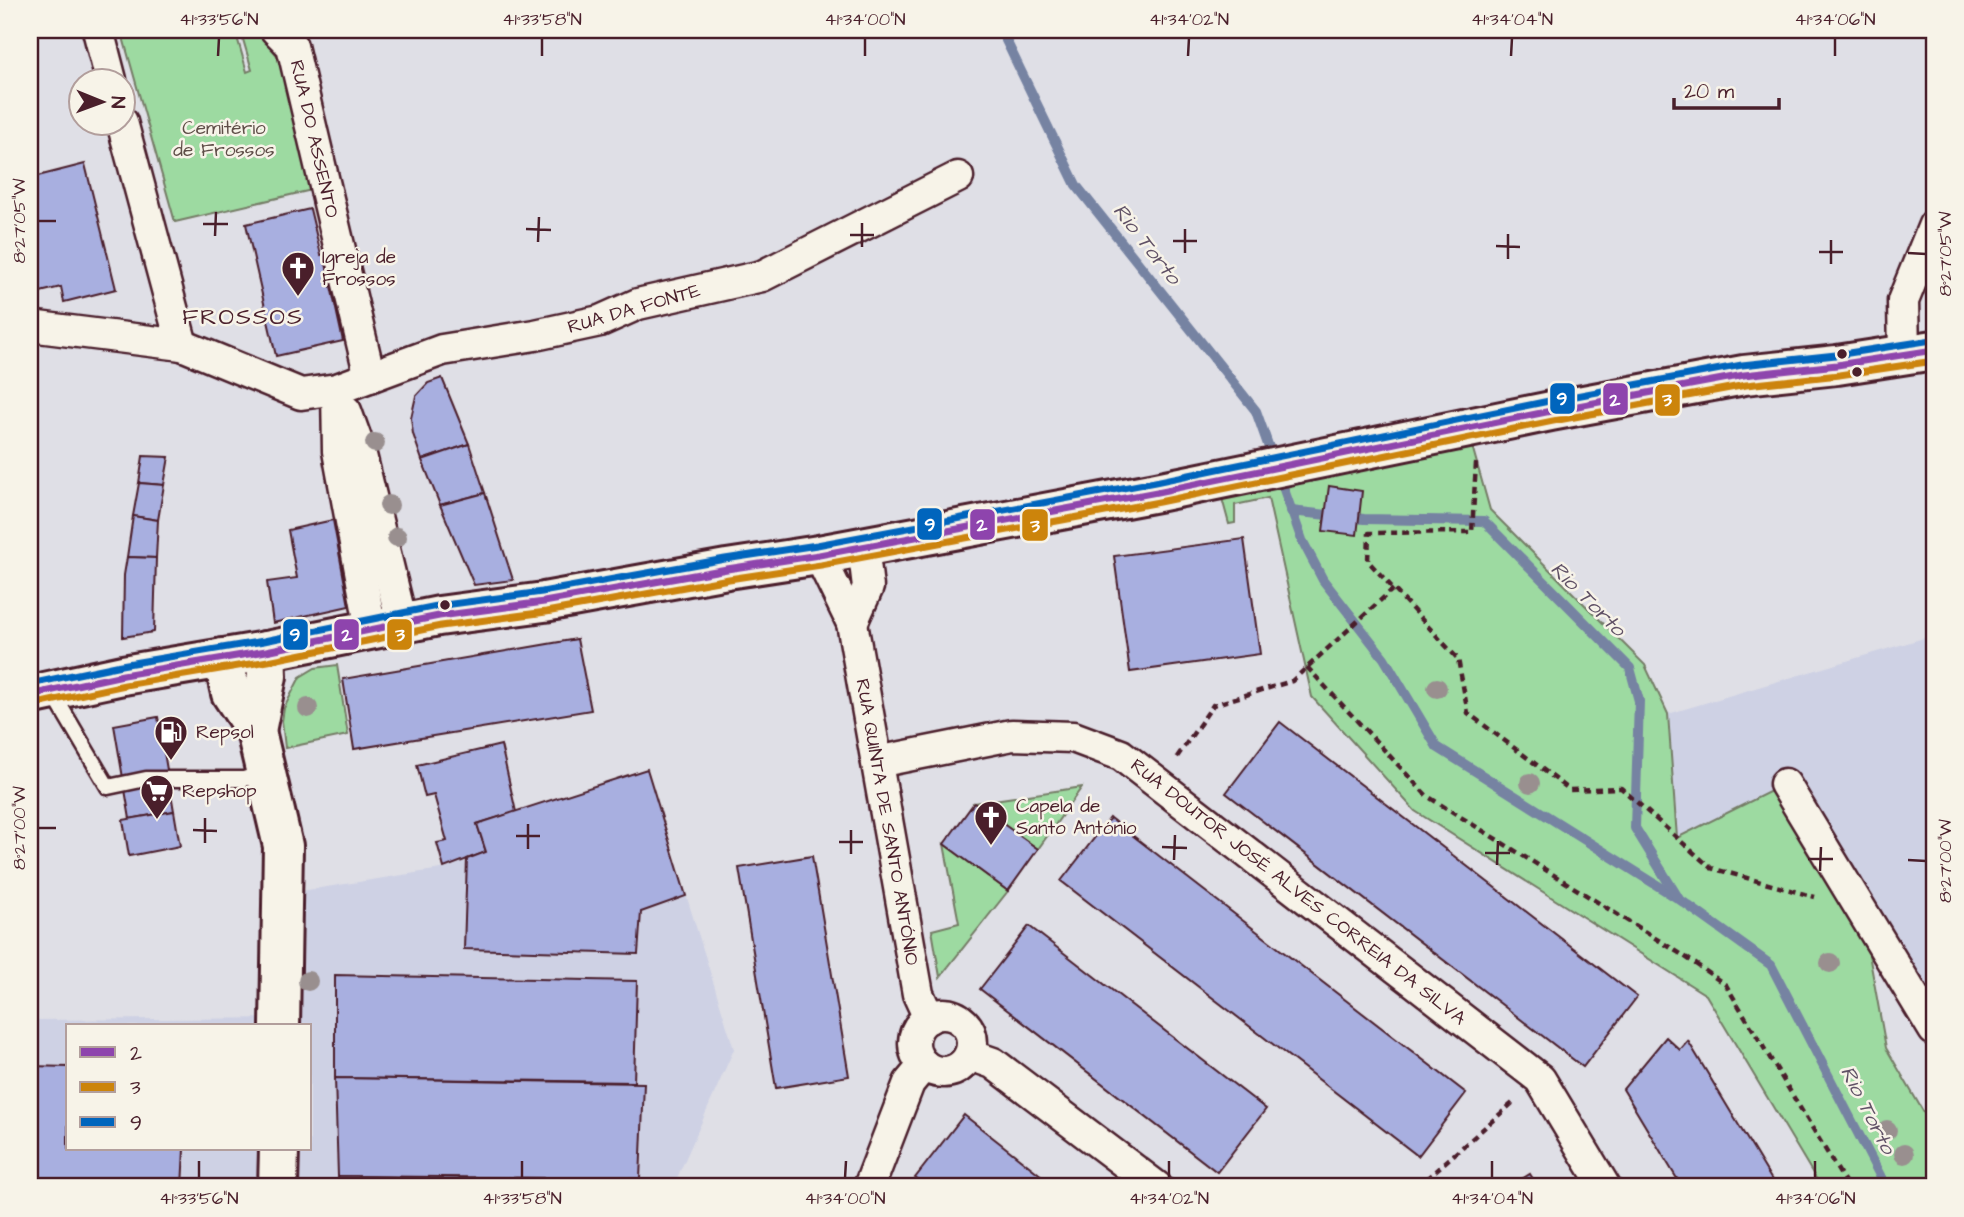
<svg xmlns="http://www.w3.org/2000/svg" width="1964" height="1217" font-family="'Architects Daughter',sans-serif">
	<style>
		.built { fill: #ced1e4; fill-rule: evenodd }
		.green { fill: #9ddaa1; stroke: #747c66; stroke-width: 2 }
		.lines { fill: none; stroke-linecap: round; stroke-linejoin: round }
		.stream { stroke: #7683a2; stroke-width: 10 }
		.building { fill: #a8afe0; stroke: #4a1f2b; stroke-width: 2 }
		.lane-casing { stroke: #4a1f2b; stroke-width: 19 }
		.street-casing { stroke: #4a1f2b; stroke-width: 35 }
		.secondary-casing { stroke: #4a1f2b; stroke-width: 44 }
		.primary-casing { stroke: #4a1f2b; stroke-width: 44 }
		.path { stroke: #4a1f2b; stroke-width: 4.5; stroke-dasharray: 7 5; stroke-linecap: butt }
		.lane { stroke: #f7f3e8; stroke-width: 14 }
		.street { stroke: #f7f3e8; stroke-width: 30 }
		.secondary { stroke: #f7f3e8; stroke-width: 38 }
		.primary { stroke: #f7f3e8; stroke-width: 38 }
		.bus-1-casing { stroke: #f7f3e8; stroke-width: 12 }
		.bus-2-casing { stroke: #f7f3e8; stroke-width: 12 }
		.bus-3-casing { stroke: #f7f3e8; stroke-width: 12 }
		.bus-1 { stroke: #8e44ad; stroke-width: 7 }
		.bus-2 { stroke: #cc840b; stroke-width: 7 }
		.bus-3 { stroke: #0065bd; stroke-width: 7 }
		.tree { fill: #998f8f }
		.ticks { fill: none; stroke: #4a1f2b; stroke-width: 2.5 }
		.bus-dot { fill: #4a1f2b; stroke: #f7f3e8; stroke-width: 2.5 }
		.labels { text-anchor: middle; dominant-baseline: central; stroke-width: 5; stroke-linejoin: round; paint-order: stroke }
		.park-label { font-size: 19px; fill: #5f4e48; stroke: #f7f3e8 }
		.street-label { font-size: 19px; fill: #4a1f2b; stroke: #f7f3e8 }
		.poi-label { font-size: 19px; fill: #4a1f2b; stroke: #f7f3e8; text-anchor: start }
		.water-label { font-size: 21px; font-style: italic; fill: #605166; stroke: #f7f3e8 }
		.quarter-label { font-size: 23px; letter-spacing: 2px; fill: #4a1f2b; stroke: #f7f3e8 }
		.line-badge { stroke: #f7f3e8; stroke-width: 2.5 }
		.badge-label { font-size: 19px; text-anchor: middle; font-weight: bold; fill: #fff }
		.neatline { fill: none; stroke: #4a1f2b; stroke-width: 2.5 }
		.ticks-label { font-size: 18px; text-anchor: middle; fill: #4a1f2b }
	</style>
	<rect width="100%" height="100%" fill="#dfdfe6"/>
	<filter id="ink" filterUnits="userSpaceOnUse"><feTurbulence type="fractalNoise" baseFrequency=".0143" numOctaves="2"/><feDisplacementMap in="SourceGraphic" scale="14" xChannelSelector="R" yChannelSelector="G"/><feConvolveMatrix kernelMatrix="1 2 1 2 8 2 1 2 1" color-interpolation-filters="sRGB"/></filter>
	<g filter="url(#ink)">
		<g class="built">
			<path d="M 1934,635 L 1934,1030 L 1785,784 L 1677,838 L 1668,714 Z"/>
			<path d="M 647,769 L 734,1049 L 673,1187 L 30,1187 L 30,1020 L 280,1018 L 282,894 L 441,869 L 486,852 L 477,824 ZM 68,1026 L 310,1026 L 310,1149 L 68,1149 Z"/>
		</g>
		<g class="green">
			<path d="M 121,30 L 235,30 L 247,72 L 252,70 L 242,36 L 244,30 L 257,30 L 282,62 L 316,189 L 175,222 Z"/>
			<path d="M 1467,428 L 1490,510 L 1645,665 L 1668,714 L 1677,838 L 1785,784 L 1861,910 L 1886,1048 L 1934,1130 L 1934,1187 L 1821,1187 L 1706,995 L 1415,811 L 1312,697 L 1268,498 L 1235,505 L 1235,523 L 1229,524 L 1217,480 Z"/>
			<path d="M 337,665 L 348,735 L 285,748 L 282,721 L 284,708 L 300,677 L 315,668 Z"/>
			<path d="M 1082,787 L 1038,849 L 974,803 Z"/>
			<path d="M 944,844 L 1008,891 L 940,977 L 932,930 L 959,923 Z"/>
		</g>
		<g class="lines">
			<g class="stream">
				<path d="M 1001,30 L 1076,185 L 1256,411 L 1302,540 L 1323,580 L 1384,658 L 1437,747 L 1679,899 L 1771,965 L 1886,1187"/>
				<path d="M 1291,511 L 1364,519 L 1484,521 L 1630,668 L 1639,701 L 1635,828 L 1677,896"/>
			</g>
		</g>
		<g class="building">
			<path d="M 85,164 L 116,289 L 64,302 L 61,287 L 32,294 L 30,283 L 30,236 L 37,234 L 30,206 L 30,178 Z"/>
			<path d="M 310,209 L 321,255 L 324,254 L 343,341 L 276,356 L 246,224 Z"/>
			<path d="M 442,378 L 469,444 L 422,460 L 413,434 L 411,418 L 416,396 L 428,383 Z"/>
			<path d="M 469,444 L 485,493 L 440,505 L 422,460 Z"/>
			<path d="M 143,456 L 169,457 L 164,485 L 139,483 Z"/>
			<path d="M 139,483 L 164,485 L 158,520 L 133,516 Z"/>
			<path d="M 1329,486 L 1362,491 L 1357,535 L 1323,531 Z"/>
			<path d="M 485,493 L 513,580 L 474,585 L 440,505 Z"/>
			<path d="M 133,516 L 158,520 L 156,558 L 127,557 Z"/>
			<path d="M 333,520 L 349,606 L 273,623 L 267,582 L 297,578 L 288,530 Z"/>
			<path d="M 1244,539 L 1260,654 L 1130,672 L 1114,556 Z"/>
			<path d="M 127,557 L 156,558 L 154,632 L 123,637 L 124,575 Z"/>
			<path d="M 577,639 L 591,710 L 354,749 L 343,679 Z"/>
			<path d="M 158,717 L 174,811 L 130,819 L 114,725 Z"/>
			<path d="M 1280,722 L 1637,997 L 1583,1067 L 1226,793 Z"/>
			<path d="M 501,745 L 516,812 L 477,824 L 486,852 L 444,868 L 437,843 L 447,841 L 434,795 L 425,797 L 417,765 Z"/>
			<path d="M 647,769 L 686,896 L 641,912 L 638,954 L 464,949 L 467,859 L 486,852 L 477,824 Z"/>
			<path d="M 974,803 L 1038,849 L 1008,891 L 944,844 Z"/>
			<path d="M 174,811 L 180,846 L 129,856 L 123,820 Z"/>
			<path d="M 1110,818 L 1466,1093 L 1418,1156 L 1061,881 Z"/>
			<path d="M 812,856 L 849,1076 L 776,1088 L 739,868 Z"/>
			<path d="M 1029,926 L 1266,1109 L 1217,1172 L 980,989 Z"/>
			<path d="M 335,975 L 637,981 L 634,1082 L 335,1078 Z"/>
			<path d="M 1666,1037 L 1680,1050 L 1688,1041 L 1776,1187 L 1682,1187 L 1623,1089 Z"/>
			<path d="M 30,1066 L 68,1067 L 68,1149 L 184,1149 L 182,1187 L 30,1187 Z"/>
			<path d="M 335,1078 L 644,1083 L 640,1179 L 338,1176 Z"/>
			<path d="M 964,1115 L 1056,1187 L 928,1187 L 915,1178 Z"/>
			<path d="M 1530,1174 L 1538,1187 L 1509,1187 Z"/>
			<path d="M 338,1176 L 665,1181 L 662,1187 L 338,1187 Z"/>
		</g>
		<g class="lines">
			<defs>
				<path id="lane" d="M 52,692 L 108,787 L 146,779 L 244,779 L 266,772"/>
				<g id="street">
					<path d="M 98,30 L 111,80"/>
					<path d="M 276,30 L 292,46 L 370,377"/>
					<path d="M 122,122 L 182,345"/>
					<path d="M 30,326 L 182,345 L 301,394 L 337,389 L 442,350 L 535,335 L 600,321 L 638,304 L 762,276 L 958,177"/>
					<path d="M 1904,355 L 1903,301 L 1934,225"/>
					<path d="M 337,389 L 338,451 L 371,630"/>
					<path d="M 346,411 L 359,447 L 402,623"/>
					<path d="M 819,555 L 852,623 L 918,994 L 929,1018"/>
					<path d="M 852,623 L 868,587 L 863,546"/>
					<path d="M 877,762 L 1012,735 L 1073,737 L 1121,755 L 1540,1079 L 1605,1187"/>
					<path d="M 1785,784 L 1934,1030"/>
					<circle cx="943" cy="1043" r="29"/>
					<path d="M 970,1055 L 993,1063 L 1157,1187"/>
					<path d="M 869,1187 L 909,1083 L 924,1065"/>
				</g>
				<g id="secondary">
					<path d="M 223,658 L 231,693 L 256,731 L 283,846 L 280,1026"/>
					<path d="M 256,731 L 267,676 L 266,651"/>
					<path d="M 278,1187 L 279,1149"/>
				</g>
				<path id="primary" d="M 30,695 L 123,675 L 266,651 L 439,616 L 544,602 L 727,569 L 819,555 L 1157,492 L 1551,411 L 1744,375 L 1837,365 L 1934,350"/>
			</defs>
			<use href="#lane" class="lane-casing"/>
			<use href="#street" class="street-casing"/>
			<use href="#secondary" class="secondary-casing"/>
			<use href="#primary" class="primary-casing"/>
			<g class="path">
				<path d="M 1476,463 L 1472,532 L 1369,533 L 1368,561 L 1458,659 L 1468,713 L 1570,790 L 1621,788 L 1711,868 L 1815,897"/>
				<path d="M 1307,667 L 1427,796 L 1684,956 L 1726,985 L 1848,1187"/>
				<path d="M 1177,757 L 1213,705 L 1292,681 L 1393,589"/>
				<path d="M 1417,1187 L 1516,1100"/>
			</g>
			<use href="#lane" class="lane"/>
			<use href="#street" class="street"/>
			<use href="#secondary" class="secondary"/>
			<use href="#primary" class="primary"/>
			<defs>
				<path id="bus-1" d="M 30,695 L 123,675 L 266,651 L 439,616 L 544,602 L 727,569 L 819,555 L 1157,492 L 1551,411 L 1744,375 L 1837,365 L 1934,350"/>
				<path id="bus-2" d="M 32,705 L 125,685 L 268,661 L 441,626 L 546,612 L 729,579 L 821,565 L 1159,502 L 1553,421 L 1746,385 L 1839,375 L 1934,361"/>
				<path id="bus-3" d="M 30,684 L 121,665 L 264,641 L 437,606 L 542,592 L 725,559 L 817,545 L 1155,482 L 1549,401 L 1742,365 L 1836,355 L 1932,340"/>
			</defs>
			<use href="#bus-1" class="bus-1-casing"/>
			<use href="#bus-2" class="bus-2-casing"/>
			<use href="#bus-3" class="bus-3-casing"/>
			<use href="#bus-1" class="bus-1"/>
			<use href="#bus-2" class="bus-2"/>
			<use href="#bus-3" class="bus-3"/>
		</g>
		<g class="tree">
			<circle cx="375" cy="443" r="10"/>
			<circle cx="389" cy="505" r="10"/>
			<circle cx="397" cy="537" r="10"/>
			<circle cx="1437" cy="688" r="10"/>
			<circle cx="308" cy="708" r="10"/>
			<circle cx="1530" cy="783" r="10"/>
			<circle cx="1830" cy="963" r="10"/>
			<circle cx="308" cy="981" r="10"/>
			<circle cx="1887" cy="1130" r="10"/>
			<circle cx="1904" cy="1154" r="10"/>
		</g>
	</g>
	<path class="ticks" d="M 218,56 L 219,38M 542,56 L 542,38M 865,56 L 865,38M 1188,56 L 1189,38M 1511,56 L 1512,38M 1835,56 L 1835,38M 38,221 L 56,221M 203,224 L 228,224M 526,229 L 551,230M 850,235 L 874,235M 215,236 L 216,212M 1173,241 L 1197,241M 538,242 L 539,217M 1496,246 L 1520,247M 862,247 L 862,223M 1819,252 L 1843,252M 1185,253 L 1185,229M 1908,253 L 1926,254M 1508,259 L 1508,234M 1831,264 L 1831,240M 38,828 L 56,828M 193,830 L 217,831M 516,836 L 540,836M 839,842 L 863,842M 205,843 L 205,818M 1162,847 L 1187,848M 528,849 L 528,824M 1485,853 L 1510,853M 851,854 L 851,830M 1808,859 L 1833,859M 1174,860 L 1175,835M 1908,860 L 1926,861M 1497,865 L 1498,841M 1820,871 L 1821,847M 199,1178 L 199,1161M 522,1178 L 522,1161M 845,1178 L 846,1161M 1169,1178 L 1169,1161M 1492,1178 L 1492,1161M 1815,1178 L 1815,1161"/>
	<defs>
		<symbol id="church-pin" viewBox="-11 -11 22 30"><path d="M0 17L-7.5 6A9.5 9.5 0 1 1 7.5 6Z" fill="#4a1f2b" stroke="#f7f3e8"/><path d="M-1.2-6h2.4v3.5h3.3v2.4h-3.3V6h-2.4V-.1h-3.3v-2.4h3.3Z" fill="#fff"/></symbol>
		<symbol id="fuel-pin" viewBox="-11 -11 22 30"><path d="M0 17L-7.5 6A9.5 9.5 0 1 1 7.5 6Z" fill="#4a1f2b" stroke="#f7f3e8"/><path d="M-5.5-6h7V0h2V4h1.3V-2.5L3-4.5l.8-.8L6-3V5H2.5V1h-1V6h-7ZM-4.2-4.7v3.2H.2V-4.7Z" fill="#fff"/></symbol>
		<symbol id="supermarket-pin" viewBox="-11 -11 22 30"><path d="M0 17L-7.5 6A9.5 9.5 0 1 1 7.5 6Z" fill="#4a1f2b" stroke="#f7f3e8"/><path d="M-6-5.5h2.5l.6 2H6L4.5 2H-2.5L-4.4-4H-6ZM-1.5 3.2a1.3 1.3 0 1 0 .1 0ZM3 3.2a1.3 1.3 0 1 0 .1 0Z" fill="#fff"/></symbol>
	</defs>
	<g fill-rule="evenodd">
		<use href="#church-pin" x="279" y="249" width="38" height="52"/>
		<use href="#fuel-pin" x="152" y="713" width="38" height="52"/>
		<use href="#supermarket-pin" x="138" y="772" width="38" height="52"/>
		<use href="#church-pin" x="972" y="798" width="38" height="52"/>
	</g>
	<g class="bus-dot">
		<circle cx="1842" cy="354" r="6"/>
		<circle cx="1857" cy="372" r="6"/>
		<circle cx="445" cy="605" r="6"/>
	</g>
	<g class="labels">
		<g class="park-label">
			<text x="224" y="128">Cemitério<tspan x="224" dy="22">de Frossos</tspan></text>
		</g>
		<g class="street-label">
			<text transform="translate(314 139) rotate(77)">RUA DO ASSENTO</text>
			<text transform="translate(634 309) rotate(-16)">RUA DA FONTE</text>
			<text transform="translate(887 822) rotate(80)">RUA QUINTA DE SANTO ANTÓNIO</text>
			<text transform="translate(1298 892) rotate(38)">RUA DOUTOR JOSÉ ALVES CORREIA DA SILVA</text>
		</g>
		<g class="poi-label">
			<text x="322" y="257">Igreja de<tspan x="322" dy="22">Frossos</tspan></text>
			<text x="196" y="732">Repsol</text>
			<text x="182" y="791">Repshop</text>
			<text x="1016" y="806">Capela de<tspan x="1016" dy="22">Santo António</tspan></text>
		</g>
		<g class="water-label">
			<text transform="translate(1147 244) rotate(52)">Rio Torto</text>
			<text transform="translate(1588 599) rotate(45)">Rio Torto</text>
			<text transform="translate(1868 1110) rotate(63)">Rio Torto</text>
		</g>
		<g class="quarter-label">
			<text x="243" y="317">FROSSOS</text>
		</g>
	</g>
	<g class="line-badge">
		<rect x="1549" y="382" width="27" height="33" rx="7" fill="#0065bd"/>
		<rect x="1602" y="382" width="27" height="34" rx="7" fill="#8e44ad"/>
		<rect x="1654" y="383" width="27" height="34" rx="7" fill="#cc840b"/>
		<rect x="916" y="507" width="27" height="34" rx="7" fill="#0065bd"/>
		<rect x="969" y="508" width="27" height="33" rx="7" fill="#8e44ad"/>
		<rect x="1021" y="508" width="28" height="34" rx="7" fill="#cc840b"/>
		<rect x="386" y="618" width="27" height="33" rx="7" fill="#cc840b"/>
		<rect x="333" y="618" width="27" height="33" rx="7" fill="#8e44ad"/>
		<rect x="282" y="618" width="27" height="33" rx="7" fill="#0065bd"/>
	</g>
	<g class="badge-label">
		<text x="1562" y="405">9</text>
		<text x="1615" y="406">2</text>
		<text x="1667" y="406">3</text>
		<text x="930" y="531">9</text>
		<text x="982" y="531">2</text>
		<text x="1035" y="532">3</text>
		<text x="400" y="641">3</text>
		<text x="347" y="641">2</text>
		<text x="295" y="641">9</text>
	</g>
	<rect width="1964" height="1217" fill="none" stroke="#f7f3e8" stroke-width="77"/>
	<rect x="66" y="1024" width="245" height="126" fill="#f7f3e8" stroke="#b29e9c" stroke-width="2"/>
	<rect x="80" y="1047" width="35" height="10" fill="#8e44ad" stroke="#b29e9c" stroke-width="2"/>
	<text x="130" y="1060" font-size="21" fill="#4a1f2b">2</text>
	<rect x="80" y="1082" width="35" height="10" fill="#cc840b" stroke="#b29e9c" stroke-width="2"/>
	<text x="130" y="1094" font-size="21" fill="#4a1f2b">3</text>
	<rect x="80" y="1117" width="35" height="10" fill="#0065bd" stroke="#b29e9c" stroke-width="2"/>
	<text x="130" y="1130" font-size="21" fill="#4a1f2b">9</text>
	<g transform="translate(102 102) rotate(91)"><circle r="33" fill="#f7f3e8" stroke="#b29e9c" stroke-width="2"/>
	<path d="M0-5L12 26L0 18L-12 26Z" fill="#4a1f2b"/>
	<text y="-10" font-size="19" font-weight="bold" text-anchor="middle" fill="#4a1f2b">N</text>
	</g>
	<path d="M1674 98v10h105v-10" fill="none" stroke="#4a1f2b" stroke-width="3.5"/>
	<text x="1684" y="98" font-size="21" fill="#4a1f2b" stroke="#f7f3e8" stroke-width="5" paint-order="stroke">20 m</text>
	<rect x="38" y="38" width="1888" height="1140" class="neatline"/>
	<g class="ticks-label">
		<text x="219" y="25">41°33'56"N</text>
		<text x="542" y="25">41°33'58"N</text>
		<text x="865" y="25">41°34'00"N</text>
		<text x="1189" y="25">41°34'02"N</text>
		<text x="1512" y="25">41°34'04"N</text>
		<text x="1835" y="25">41°34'06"N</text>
		<text transform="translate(19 221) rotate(-90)" y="6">8°27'05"W</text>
		<text transform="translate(1945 254) rotate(-90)" y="6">8°27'05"W</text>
		<text transform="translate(19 828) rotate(-90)" y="6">8°27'00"W</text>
		<text transform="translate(1945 861) rotate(-90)" y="6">8°27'00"W</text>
		<text x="199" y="1204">41°33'56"N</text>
		<text x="522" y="1204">41°33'58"N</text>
		<text x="845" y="1204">41°34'00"N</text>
		<text x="1169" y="1204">41°34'02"N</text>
		<text x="1492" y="1204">41°34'04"N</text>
		<text x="1815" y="1204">41°34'06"N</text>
	</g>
</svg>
